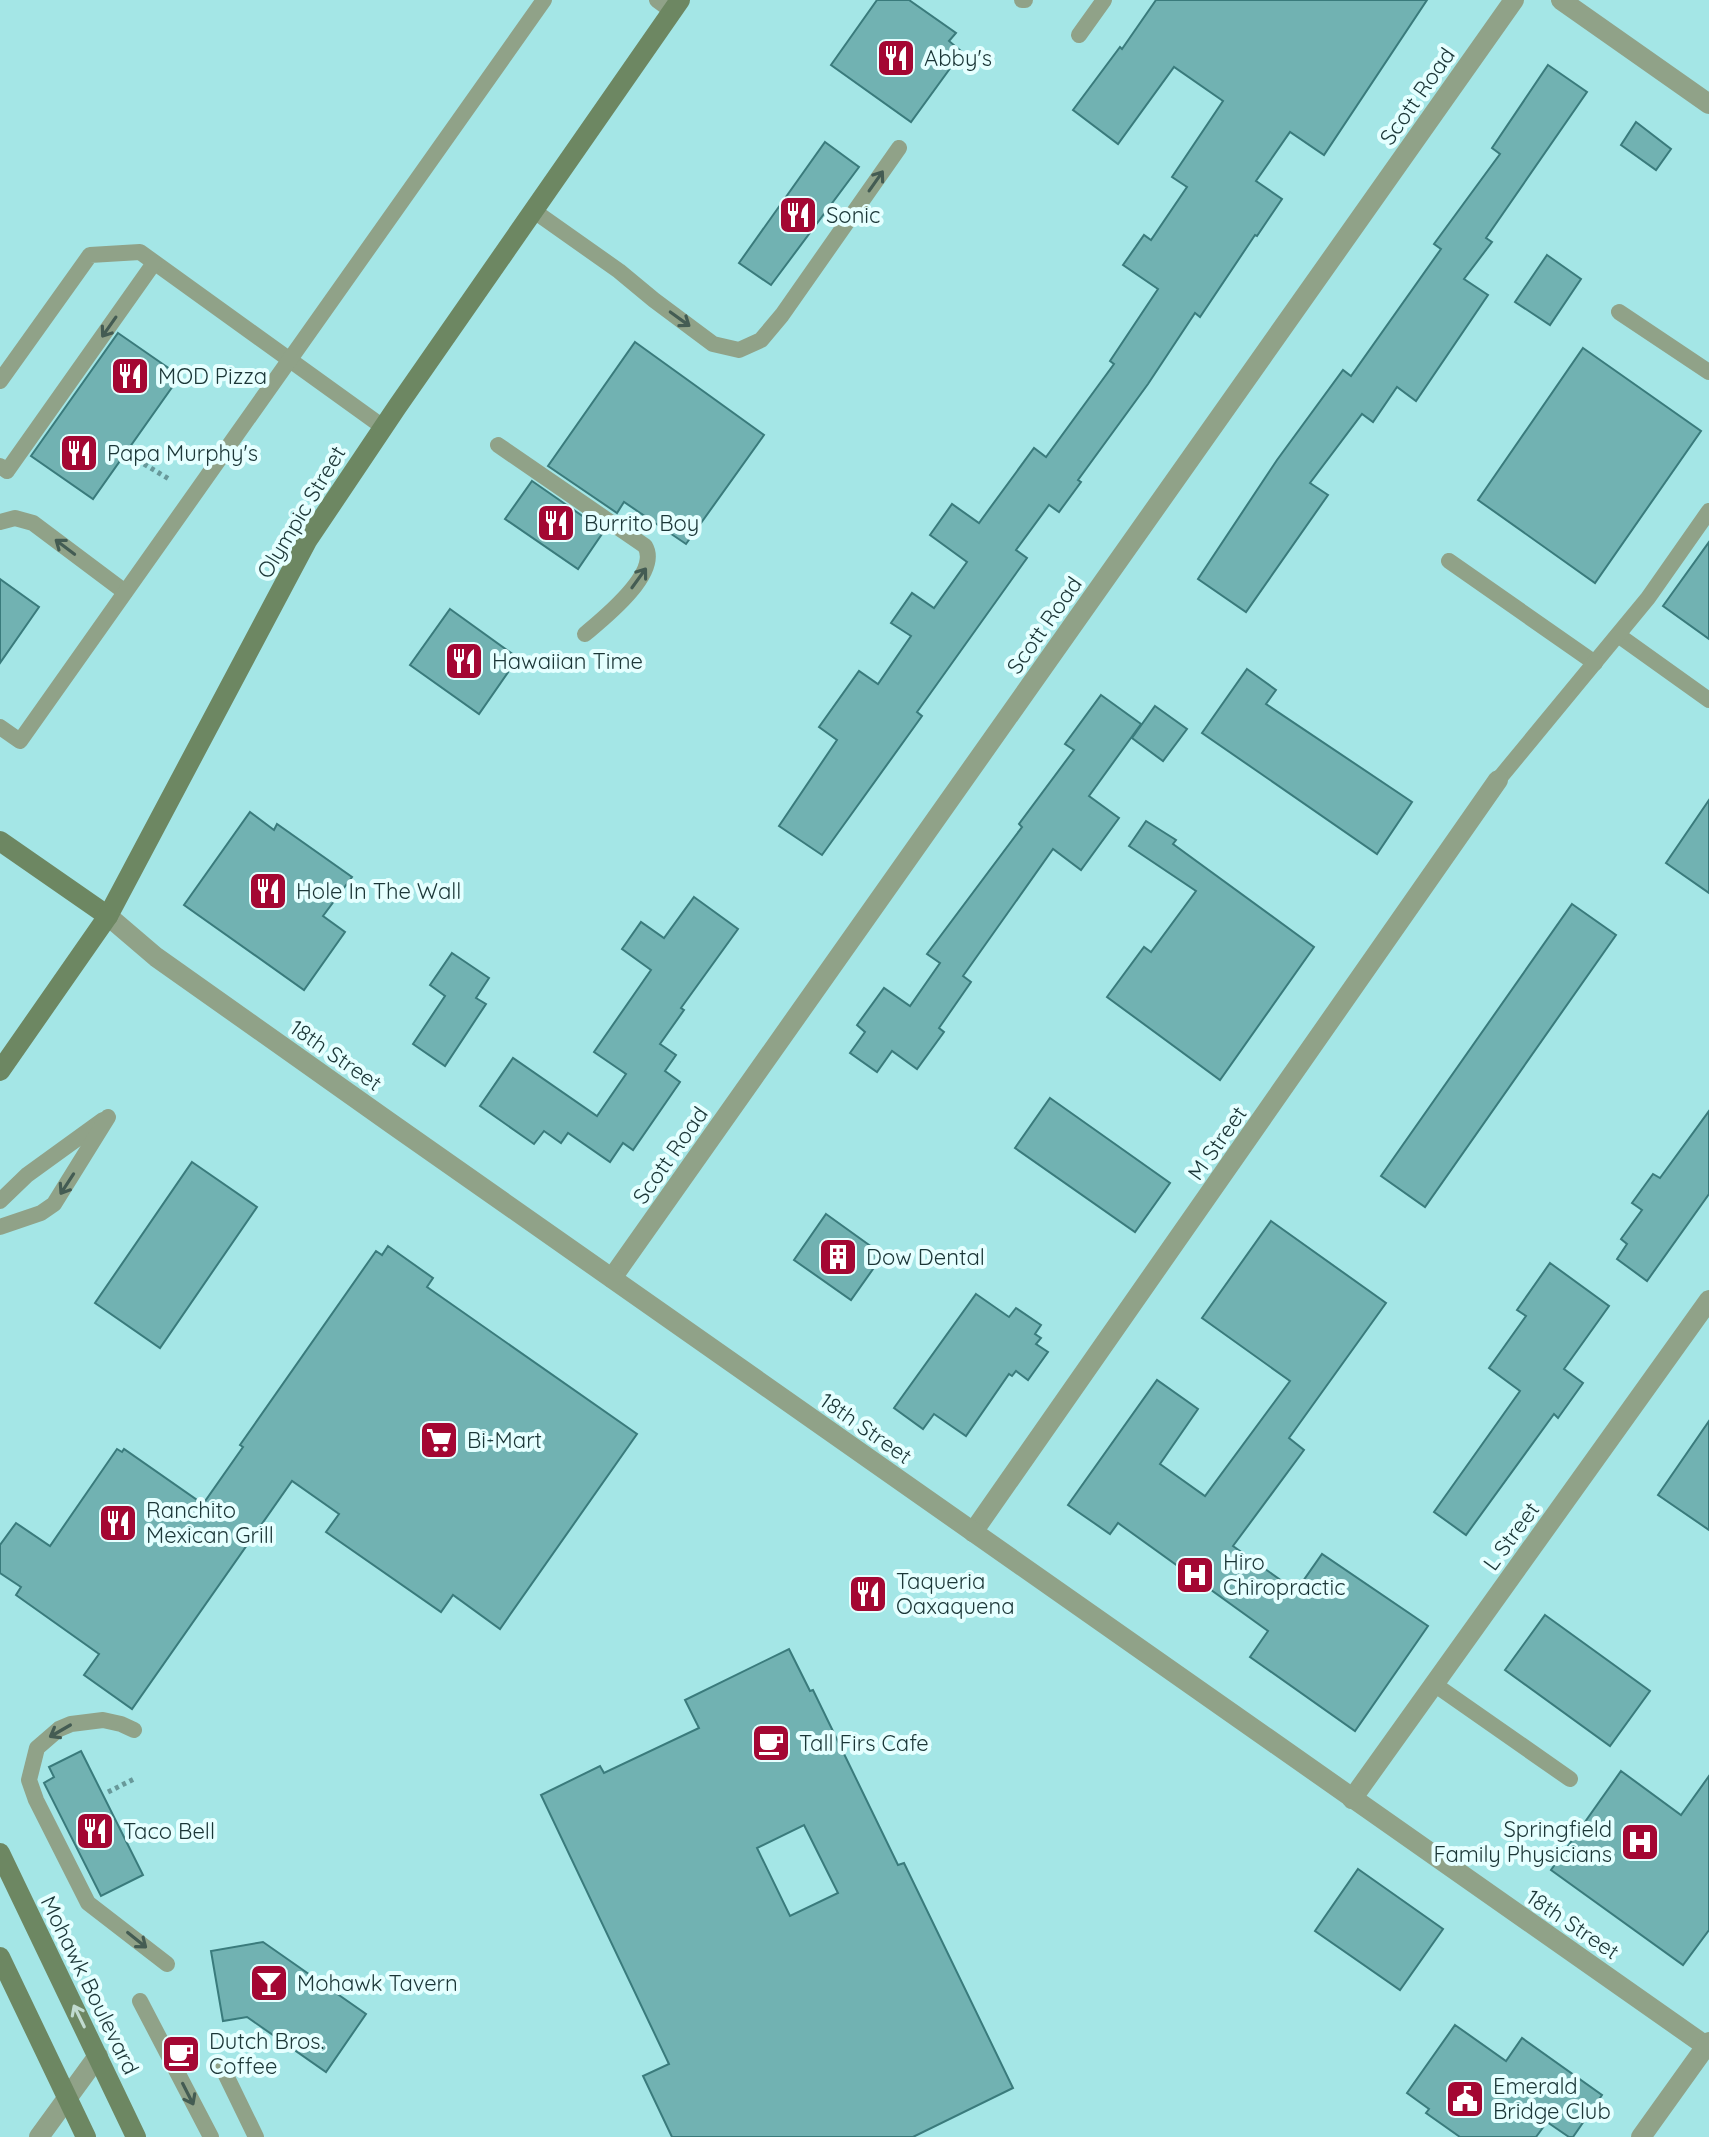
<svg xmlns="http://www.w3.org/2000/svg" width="1709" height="2137" font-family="Quicksand,sans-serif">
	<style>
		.building { fill: #71b2b2; stroke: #3a7b7c; stroke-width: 2; fill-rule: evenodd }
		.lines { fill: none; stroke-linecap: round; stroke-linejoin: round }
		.path { stroke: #68999a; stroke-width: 5; stroke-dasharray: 4 4; stroke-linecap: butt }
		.service { stroke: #90a288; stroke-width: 16 }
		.minor { stroke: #90a288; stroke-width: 20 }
		.tertiary { stroke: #90a288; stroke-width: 20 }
		.secondary { stroke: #6d8762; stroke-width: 20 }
		.oneway { stroke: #445c53 }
		.oneway2 { stroke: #c1dbd0 }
		.labels { text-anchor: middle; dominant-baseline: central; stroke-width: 8; stroke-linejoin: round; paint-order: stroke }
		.poi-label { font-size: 22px; fill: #1b3637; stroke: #e5ffff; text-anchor: start }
		.street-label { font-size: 22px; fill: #1b3637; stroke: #e5ffff }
	</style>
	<rect width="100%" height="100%" fill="#a4e6e6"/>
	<g class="building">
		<path d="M 877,0 L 909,0 L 956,33 L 949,41 L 962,52 L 911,122 L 831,65 Z"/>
		<path d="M 1156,0 L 1427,0 L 1324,155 L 1290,132 L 1256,181 L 1282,199 L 1257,236 L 1255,235 L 1200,317 L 1195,313 L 1148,384 L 1078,480 L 1081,482 L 1059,512 L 1049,505 L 1016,550 L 1027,558 L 917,712 L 922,716 L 822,855 L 779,826 L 837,740 L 819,727 L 859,671 L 878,684 L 911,636 L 891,623 L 912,593 L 934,608 L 967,562 L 930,535 L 952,504 L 979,523 L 1034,448 L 1046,457 L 1114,364 L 1110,361 L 1158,289 L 1123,265 L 1144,235 L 1151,240 L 1187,187 L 1172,177 L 1223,101 L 1174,67 L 1118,144 L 1073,110 L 1120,47 L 1122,49 Z"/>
		<path d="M 1548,65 L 1587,92 L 1486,238 L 1492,242 L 1464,279 L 1488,295 L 1416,401 L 1397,387 L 1373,422 L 1362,414 L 1310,483 L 1328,495 L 1246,612 L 1198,579 L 1277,460 L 1343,370 L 1351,376 L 1441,249 L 1434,244 L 1500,154 L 1492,148 Z"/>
		<path d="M 1636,122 L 1671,149 L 1656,170 L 1621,145 Z"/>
		<path d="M 825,142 L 859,167 L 771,285 L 739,263 Z"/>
		<path d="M 1547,255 L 1581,279 L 1550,325 L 1515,302 Z"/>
		<path d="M 118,333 L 180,376 L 93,499 L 31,456 Z"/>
		<path d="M 635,342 L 764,435 L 686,544 L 624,502 L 617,513 L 548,466 Z"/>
		<path d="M 1583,348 L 1701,431 L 1595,583 L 1478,500 Z"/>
		<path d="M 532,481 L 604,531 L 578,569 L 505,519 Z"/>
		<path d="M 1709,542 L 1709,639 L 1663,606 Z"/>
		<path d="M 0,579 L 39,607 L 0,663 Z"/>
		<path d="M 450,609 L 518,658 L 479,714 L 410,665 Z"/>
		<path d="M 1247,669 L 1276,690 L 1266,704 L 1412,802 L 1377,854 L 1202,733 Z"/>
		<path d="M 1101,695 L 1141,724 L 1089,796 L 1119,818 L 1081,870 L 1053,849 L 963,976 L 971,982 L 939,1028 L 944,1032 L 917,1069 L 892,1051 L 877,1072 L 850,1053 L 865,1032 L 857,1025 L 884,988 L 910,1006 L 940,963 L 927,954 L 1022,827 L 1019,824 L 1074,750 L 1065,744 Z"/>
		<path d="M 1155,706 L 1187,729 L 1163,761 L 1132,738 Z"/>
		<path d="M 1709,800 L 1709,893 L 1666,863 Z"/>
		<path d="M 250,812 L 274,830 L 277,824 L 352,877 L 323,916 L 345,932 L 304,990 L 184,905 Z"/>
		<path d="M 1146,821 L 1176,840 L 1173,844 L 1314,947 L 1220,1080 L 1107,997 L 1144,947 L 1151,952 L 1196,891 L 1129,846 Z"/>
		<path d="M 694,897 L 738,929 L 681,1008 L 684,1010 L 660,1044 L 676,1055 L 665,1071 L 680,1082 L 633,1150 L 623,1143 L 610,1162 L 568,1133 L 561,1143 L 544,1131 L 534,1144 L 480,1106 L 513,1058 L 597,1116 L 626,1074 L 594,1052 L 651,970 L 622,949 L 641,922 L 664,938 Z"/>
		<path d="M 1572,904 L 1616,935 L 1425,1207 L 1381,1176 Z"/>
		<path d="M 452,953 L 489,978 L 476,998 L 486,1004 L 445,1066 L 413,1044 L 445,996 L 430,985 Z"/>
		<path d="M 1050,1098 L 1170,1183 L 1135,1232 L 1015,1148 Z"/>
		<path d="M 1709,1111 L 1709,1194 L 1647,1281 L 1617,1259 L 1627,1244 L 1621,1239 L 1642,1210 L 1632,1203 L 1653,1174 L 1660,1178 Z"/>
		<path d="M 192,1162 L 257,1207 L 160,1348 L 95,1303 Z"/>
		<path d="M 826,1214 L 883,1255 L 851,1300 L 794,1260 Z"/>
		<path d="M 1271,1221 L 1386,1303 L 1289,1438 L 1304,1450 L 1233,1546 L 1296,1591 L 1322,1554 L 1428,1626 L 1355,1731 L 1250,1657 L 1268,1631 L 1118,1523 L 1110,1534 L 1068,1505 L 1157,1380 L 1198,1409 L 1160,1464 L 1205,1496 L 1290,1381 L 1202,1318 Z"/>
		<path d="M 388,1246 L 433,1278 L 427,1287 L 637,1434 L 500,1629 L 453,1595 L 441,1612 L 326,1532 L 339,1514 L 292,1481 L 132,1709 L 84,1675 L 99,1654 L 16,1595 L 21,1587 L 0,1573 L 0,1545 L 16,1523 L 50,1546 L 117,1449 L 122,1452 L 124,1449 L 203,1504 L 243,1447 L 240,1445 L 376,1251 L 382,1255 Z"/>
		<path d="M 1550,1263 L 1609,1306 L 1564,1369 L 1583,1383 L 1558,1418 L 1554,1414 L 1466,1535 L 1434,1512 L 1520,1391 L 1489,1368 L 1526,1316 L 1517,1310 Z"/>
		<path d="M 976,1294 L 1009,1317 L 1016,1308 L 1041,1325 L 1035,1334 L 1041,1338 L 1036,1344 L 1048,1352 L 1028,1380 L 1016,1371 L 1012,1376 L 1009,1374 L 966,1436 L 934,1414 L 923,1429 L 894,1408 Z"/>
		<path d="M 1709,1421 L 1709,1530 L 1658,1495 Z"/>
		<path d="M 1545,1615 L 1650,1691 L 1610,1746 L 1505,1670 Z"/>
		<path d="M 789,1649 L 810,1691 L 813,1690 L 898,1865 L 904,1863 L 1013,2088 L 913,2137 L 672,2137 L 643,2076 L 669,2064 L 541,1795 L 600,1766 L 604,1773 L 699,1728 L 685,1700 ZM 804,1825 L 838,1893 L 790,1916 L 757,1848 Z"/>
		<path d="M 81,1751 L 143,1875 L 101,1896 L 44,1783 L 54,1777 L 49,1767 Z"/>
		<path d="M 1621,1771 L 1681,1815 L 1709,1776 L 1709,1930 L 1683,1965 L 1551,1870 Z"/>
		<path d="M 1358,1869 L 1443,1929 L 1400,1990 L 1315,1931 Z"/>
		<path d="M 263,1942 L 366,2014 L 326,2072 L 247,2017 L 223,2021 L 211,1951 Z"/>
		<path d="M 1455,2025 L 1506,2061 L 1522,2038 L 1602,2095 L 1573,2137 L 1569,2137 L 1547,2122 L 1536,2137 L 1460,2137 L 1426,2113 L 1429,2109 L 1407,2093 Z"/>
	</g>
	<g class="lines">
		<g class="path">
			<path d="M 144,464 L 169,479"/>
			<path d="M 108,1792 L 134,1779"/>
		</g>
		<g class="service">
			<path d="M 657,0 L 672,11"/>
			<path d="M 1022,0 L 1025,0"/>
			<path d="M 1079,35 L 1104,0"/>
			<path d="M 534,211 L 619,271 L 654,300 L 713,344 L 739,350 L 761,340 L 782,315 L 899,148"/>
			<path d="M 1619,312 L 1709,372"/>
			<path d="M 0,381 L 90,255 L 140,252 L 383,427"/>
			<path d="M 498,445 L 645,546 C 661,573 604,618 585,634"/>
			<path d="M 0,466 L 7,471 L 154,263"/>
			<path d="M 0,522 L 15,518 L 33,523 L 125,592"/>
			<path d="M 1449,561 L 1595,663"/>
			<path d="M 1618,635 L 1709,700"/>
			<path d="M 0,727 L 20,741 L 544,0"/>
			<path d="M 1498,780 L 1648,598 L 1709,511"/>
			<path d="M 0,1201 L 27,1175 L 103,1120"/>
			<path d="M 0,1227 L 41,1213 L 54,1204 L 108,1117"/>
			<path d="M 1434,1684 L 1570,1779"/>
			<path d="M 134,1730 L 121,1724 L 103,1720 L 71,1724 L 59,1729 L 37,1748 L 29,1780 L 36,1800 L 88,1903 L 167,1964"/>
			<path d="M 140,2001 L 211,2137"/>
			<path d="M 221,2065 L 256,2137"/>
		</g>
		<g class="minor">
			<path d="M 612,1278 L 1514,0"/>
			<path d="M 973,1532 L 1498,780"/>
			<path d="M 1352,1799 L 1709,1300"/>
			<path d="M 39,2137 L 98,2056"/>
		</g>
		<g class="tertiary">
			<path d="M 1561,0 L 1709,104"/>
			<path d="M 108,916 L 156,957 L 392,1124 L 1706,2046"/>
			<path d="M 1641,2137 L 1709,2042"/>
		</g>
		<g class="secondary">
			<path d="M 0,841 L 108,916"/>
			<path d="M 0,1071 L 108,916 L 307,541 L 397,407 L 680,0"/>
			<path d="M 0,1853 L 136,2137"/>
			<path d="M 0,1957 L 86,2137"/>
		</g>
	</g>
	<defs><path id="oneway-shaft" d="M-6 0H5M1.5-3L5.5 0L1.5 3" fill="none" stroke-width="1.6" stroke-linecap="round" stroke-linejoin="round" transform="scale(2)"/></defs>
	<g class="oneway">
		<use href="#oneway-shaft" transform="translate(876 181) rotate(-55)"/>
		<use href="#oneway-shaft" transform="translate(680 319) rotate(36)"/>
		<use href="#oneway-shaft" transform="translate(109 327) rotate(125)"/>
		<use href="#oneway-shaft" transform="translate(65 547) rotate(-143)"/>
		<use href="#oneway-shaft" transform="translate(639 578) rotate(-54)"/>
		<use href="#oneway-shaft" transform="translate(67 1184) rotate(123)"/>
		<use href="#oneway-shaft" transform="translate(60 1731) rotate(150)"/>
		<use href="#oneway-shaft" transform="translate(137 1940) rotate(39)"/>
		<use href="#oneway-shaft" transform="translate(188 2094) rotate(63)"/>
	</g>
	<use class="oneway2" href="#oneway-shaft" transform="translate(79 2016) rotate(-116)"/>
	<defs>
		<symbol id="restaurant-square" viewBox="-11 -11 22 22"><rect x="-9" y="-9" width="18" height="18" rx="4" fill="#a40733" stroke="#e5ffff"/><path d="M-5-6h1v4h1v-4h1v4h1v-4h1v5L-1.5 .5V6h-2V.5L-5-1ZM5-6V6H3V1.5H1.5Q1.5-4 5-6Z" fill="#fff"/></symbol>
		<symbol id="building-square" viewBox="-11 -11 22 22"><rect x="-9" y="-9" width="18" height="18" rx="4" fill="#a40733" stroke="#e5ffff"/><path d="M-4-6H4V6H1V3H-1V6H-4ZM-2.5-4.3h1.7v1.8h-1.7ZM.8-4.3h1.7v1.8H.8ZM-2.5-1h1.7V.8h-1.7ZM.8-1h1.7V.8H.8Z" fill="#fff"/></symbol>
		<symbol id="supermarket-square" viewBox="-11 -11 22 22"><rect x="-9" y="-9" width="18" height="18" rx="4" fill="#a40733" stroke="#e5ffff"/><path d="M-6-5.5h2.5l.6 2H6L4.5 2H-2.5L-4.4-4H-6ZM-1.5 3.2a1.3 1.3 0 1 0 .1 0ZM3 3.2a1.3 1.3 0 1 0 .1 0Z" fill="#fff"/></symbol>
		<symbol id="hospital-square" viewBox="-11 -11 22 22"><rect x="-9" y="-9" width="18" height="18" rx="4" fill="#a40733" stroke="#e5ffff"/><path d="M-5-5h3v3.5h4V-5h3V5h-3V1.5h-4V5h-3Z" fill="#fff"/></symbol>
		<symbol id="cafe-square" viewBox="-11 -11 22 22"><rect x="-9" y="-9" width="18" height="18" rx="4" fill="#a40733" stroke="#e5ffff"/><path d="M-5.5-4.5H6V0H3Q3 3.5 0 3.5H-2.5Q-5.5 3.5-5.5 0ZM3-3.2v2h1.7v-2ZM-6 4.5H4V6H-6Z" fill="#fff"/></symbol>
		<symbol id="bar-square" viewBox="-11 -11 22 22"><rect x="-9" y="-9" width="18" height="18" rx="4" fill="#a40733" stroke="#e5ffff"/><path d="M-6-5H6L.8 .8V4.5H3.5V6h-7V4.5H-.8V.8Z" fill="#fff"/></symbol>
		<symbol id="civic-square" viewBox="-11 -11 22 22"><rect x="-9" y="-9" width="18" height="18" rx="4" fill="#a40733" stroke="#e5ffff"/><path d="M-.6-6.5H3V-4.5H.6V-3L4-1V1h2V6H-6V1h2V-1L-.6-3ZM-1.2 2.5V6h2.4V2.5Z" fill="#fff"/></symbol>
	</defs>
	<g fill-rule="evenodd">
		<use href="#restaurant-square" x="874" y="36" width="44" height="44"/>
		<use href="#restaurant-square" x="776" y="193" width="44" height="44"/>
		<use href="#restaurant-square" x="108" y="354" width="44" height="44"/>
		<use href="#restaurant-square" x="57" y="431" width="44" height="44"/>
		<use href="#restaurant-square" x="534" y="501" width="44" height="44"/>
		<use href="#restaurant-square" x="442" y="639" width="44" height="44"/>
		<use href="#restaurant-square" x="246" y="869" width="44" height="44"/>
		<use href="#building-square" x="816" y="1235" width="44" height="44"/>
		<use href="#supermarket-square" x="417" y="1418" width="44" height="44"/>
		<use href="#restaurant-square" x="96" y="1501" width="44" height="44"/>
		<use href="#hospital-square" x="1173" y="1553" width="44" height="44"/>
		<use href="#restaurant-square" x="846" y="1572" width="44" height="44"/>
		<use href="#cafe-square" x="749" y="1721" width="44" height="44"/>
		<use href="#restaurant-square" x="73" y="1809" width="44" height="44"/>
		<use href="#hospital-square" x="1618" y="1820" width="44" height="44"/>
		<use href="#bar-square" x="247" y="1961" width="44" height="44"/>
		<use href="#cafe-square" x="159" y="2032" width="44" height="44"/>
		<use href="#civic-square" x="1443" y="2077" width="44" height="44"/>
	</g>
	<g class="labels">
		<g class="poi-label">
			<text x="924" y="58">Abby's</text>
			<text x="826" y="215">Sonic</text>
			<text x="158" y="376">MOD Pizza</text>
			<text x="107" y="453">Papa Murphy's</text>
			<text x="584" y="523">Burrito Boy</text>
			<text x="492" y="661">Hawaiian Time</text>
			<text x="296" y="891">Hole In The Wall</text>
			<text x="866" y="1257">Dow Dental</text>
			<text x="467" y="1440">Bi-Mart</text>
			<text x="146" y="1510">Ranchito<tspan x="146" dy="25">Mexican Grill</tspan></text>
			<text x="1223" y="1562">Hiro<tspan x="1223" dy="25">Chiropractic</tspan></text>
			<text x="896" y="1581">Taqueria<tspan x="896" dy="25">Oaxaquena</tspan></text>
			<text x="799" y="1743">Tall Firs Cafe</text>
			<text x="1612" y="1829" text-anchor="end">Springfield<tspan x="1612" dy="25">Family Physicians</tspan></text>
			<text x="123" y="1831">Taco Bell</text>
			<text x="297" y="1983">Mohawk Tavern</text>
			<text x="209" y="2041">Dutch Bros.<tspan x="209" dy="25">Coffee</tspan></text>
			<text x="1493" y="2086">Emerald<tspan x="1493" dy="25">Bridge Club</tspan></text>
		</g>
		<g class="street-label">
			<text transform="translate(1417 96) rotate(-55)">Scott Road</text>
			<text transform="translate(301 512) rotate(-59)">Olympic Street</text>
			<text transform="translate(1044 625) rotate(-55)">Scott Road</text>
			<text transform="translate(336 1055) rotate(35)">18th Street</text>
			<text transform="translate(1217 1143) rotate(-55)">M Street</text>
			<text transform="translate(670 1155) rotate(-55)">Scott Road</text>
			<text transform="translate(866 1428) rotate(35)">18th Street</text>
			<text transform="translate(1511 1536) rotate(-54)">L Street</text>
			<text transform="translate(1573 1924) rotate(34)">18th Street</text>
			<text transform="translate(90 1985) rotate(64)">Mohawk Boulevard</text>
		</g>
	</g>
</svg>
